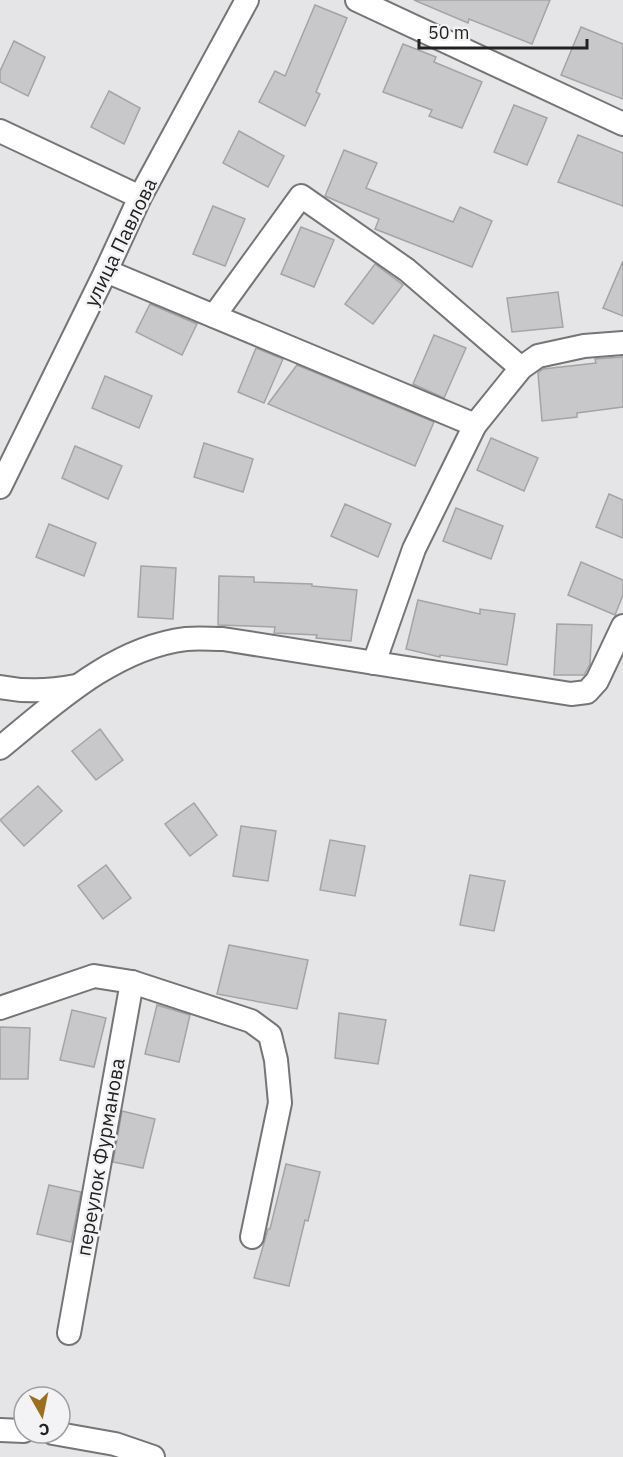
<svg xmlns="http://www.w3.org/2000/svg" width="623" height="1457" font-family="'IBM Plex Sans',sans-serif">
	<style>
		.building { fill: #c8c8ca; stroke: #a4a3a5; stroke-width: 1.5 }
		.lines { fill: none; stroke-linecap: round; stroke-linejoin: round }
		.minor-casing { stroke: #757577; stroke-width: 26 }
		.minor { stroke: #fff; stroke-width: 22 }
		.labels { text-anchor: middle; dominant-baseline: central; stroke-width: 5; stroke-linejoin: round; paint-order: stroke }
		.street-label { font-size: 20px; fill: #212121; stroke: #f3f3f5 }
	</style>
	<rect width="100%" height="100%" fill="#e5e5e7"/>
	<g class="building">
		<path d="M 414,0 L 550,0 L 532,44 L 469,19 L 468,23 Z"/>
		<path d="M 315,5 L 347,18 L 316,92 L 320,94 L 305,126 L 259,102 L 275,71 L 285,76 Z"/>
		<path d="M 581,27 L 623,44 L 623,99 L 561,75 Z"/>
		<path d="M 14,41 L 45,57 L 28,96 L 0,82 L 0,71 Z"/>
		<path d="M 403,44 L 436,57 L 434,62 L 482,82 L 462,128 L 429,116 L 432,110 L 383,92 Z"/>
		<path d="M 109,91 L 140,108 L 124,144 L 91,127 Z"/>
		<path d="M 514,105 L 547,118 L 527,165 L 494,152 Z"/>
		<path d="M 239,131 L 284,156 L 268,187 L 223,163 Z"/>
		<path d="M 578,135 L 623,153 L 623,206 L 558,182 Z"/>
		<path d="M 344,150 L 377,163 L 366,188 L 453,222 L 460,207 L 492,221 L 472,267 L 375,229 L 379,219 L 325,196 Z"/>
		<path d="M 213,206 L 245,219 L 225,266 L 193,254 Z"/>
		<path d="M 301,227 L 334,240 L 314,287 L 281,274 Z"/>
		<path d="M 623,261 L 623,316 L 603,308 Z"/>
		<path d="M 375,264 L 403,285 L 373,324 L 345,304 Z"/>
		<path d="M 558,292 L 563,327 L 512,332 L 507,298 Z"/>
		<path d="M 150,304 L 197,324 L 182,355 L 136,332 Z"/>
		<path d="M 434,335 L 466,348 L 444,398 L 413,384 Z"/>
		<path d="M 256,348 L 283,359 L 264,403 L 238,392 Z"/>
		<path d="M 623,357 L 623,407 L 577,413 L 577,417 L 542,421 L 538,373 L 543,369 L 596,363 L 595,359 Z"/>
		<path d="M 297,365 L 434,422 L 415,466 L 268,404 Z"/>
		<path d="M 105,376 L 152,396 L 139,428 L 92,408 Z"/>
		<path d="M 491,438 L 538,458 L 524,491 L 477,470 Z"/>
		<path d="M 204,443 L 253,459 L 243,492 L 194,477 Z"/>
		<path d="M 75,446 L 122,466 L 108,499 L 62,478 Z"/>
		<path d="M 609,494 L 623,500 L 623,538 L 596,527 Z"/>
		<path d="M 345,504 L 391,524 L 378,557 L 331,536 Z"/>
		<path d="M 456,508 L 503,526 L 491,559 L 443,541 Z"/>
		<path d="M 49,524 L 96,543 L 84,576 L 36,557 Z"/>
		<path d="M 581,562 L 623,580 L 623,595 L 615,615 L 568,595 Z"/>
		<path d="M 141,566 L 176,568 L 173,619 L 138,617 Z"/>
		<path d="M 219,576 L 254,577 L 254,582 L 312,584 L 312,586 L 357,590 L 351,641 L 316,638 L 317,635 L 274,633 L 275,627 L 218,625 Z"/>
		<path d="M 418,600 L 480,614 L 480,609 L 515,614 L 507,665 L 440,655 L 440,657 L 406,649 Z"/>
		<path d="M 557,624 L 592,625 L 590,664 L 584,675 L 554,675 Z"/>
		<path d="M 100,729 L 123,760 L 96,780 L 72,751 Z"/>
		<path d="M 38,786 L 62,811 L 24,846 L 0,820 Z"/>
		<path d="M 194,803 L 217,835 L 190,856 L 165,824 Z"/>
		<path d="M 241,826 L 276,831 L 268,881 L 233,876 Z"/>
		<path d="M 330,840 L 365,846 L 355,896 L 320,890 Z"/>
		<path d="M 106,865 L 131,898 L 103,919 L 78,886 Z"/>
		<path d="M 470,875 L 505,881 L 494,931 L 460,925 Z"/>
		<path d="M 229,945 L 308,960 L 297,1009 L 217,994 Z"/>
		<path d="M 157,1005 L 190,1015 L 179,1062 L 145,1054 Z"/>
		<path d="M 72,1010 L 106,1018 L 94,1067 L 60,1060 Z"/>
		<path d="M 339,1013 L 386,1020 L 378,1064 L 335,1058 Z"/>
		<path d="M 0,1027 L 30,1028 L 28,1079 L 0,1079 Z"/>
		<path d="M 122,1111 L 155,1119 L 143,1168 L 113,1162 Z"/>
		<path d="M 286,1164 L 320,1172 L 308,1221 L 305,1220 L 289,1286 L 254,1278 L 268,1229 L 270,1229 Z"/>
		<path d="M 49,1185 L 81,1192 L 71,1242 L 37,1234 Z"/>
	</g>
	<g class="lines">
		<defs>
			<g id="minor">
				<path d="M 357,0 L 623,124"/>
				<path d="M 0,131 L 140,197"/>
				<path d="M 106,271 L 475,425"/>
				<path d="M 214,316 L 301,196 L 407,270 L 521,368"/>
				<path d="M 0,487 L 106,271 L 140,197 L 247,0"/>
				<path d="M 374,663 L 414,549 L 475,425 L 521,368 L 538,356 L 584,346 L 623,343"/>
				<path d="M 0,687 C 25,692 51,691 76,686"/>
				<path d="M 0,748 C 54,704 113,648 186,639 C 198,638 211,639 223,639 L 571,694 L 587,692 L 597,681 L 623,626"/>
				<path d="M 0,1008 L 94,976 L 132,982 L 251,1021 L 270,1035 L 276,1060 L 280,1103 L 252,1237"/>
				<path d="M 69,1333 L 132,982"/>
				<path d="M 0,1430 L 24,1431"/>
				<path d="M 53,1433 L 115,1444 L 153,1457"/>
			</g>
		</defs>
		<use href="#minor" class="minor-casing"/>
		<use href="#minor" class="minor"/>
	</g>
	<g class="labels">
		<g class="street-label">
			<text transform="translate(120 242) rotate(-64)">улица Павлова</text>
			<text transform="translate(100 1157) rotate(-80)">переулок Фурманова</text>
		</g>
	</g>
	<g transform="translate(42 1415) rotate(171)"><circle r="28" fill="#f3f3f5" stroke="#9f9fa0" stroke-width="1.5"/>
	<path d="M0-4.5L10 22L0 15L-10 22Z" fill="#9b6f1e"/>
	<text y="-9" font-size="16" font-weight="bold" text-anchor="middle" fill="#212121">С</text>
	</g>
	<path d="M419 39v9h168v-9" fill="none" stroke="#212121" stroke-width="3"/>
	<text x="428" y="39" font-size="18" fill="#212121" stroke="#f3f3f5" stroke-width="4.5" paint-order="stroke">50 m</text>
</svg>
